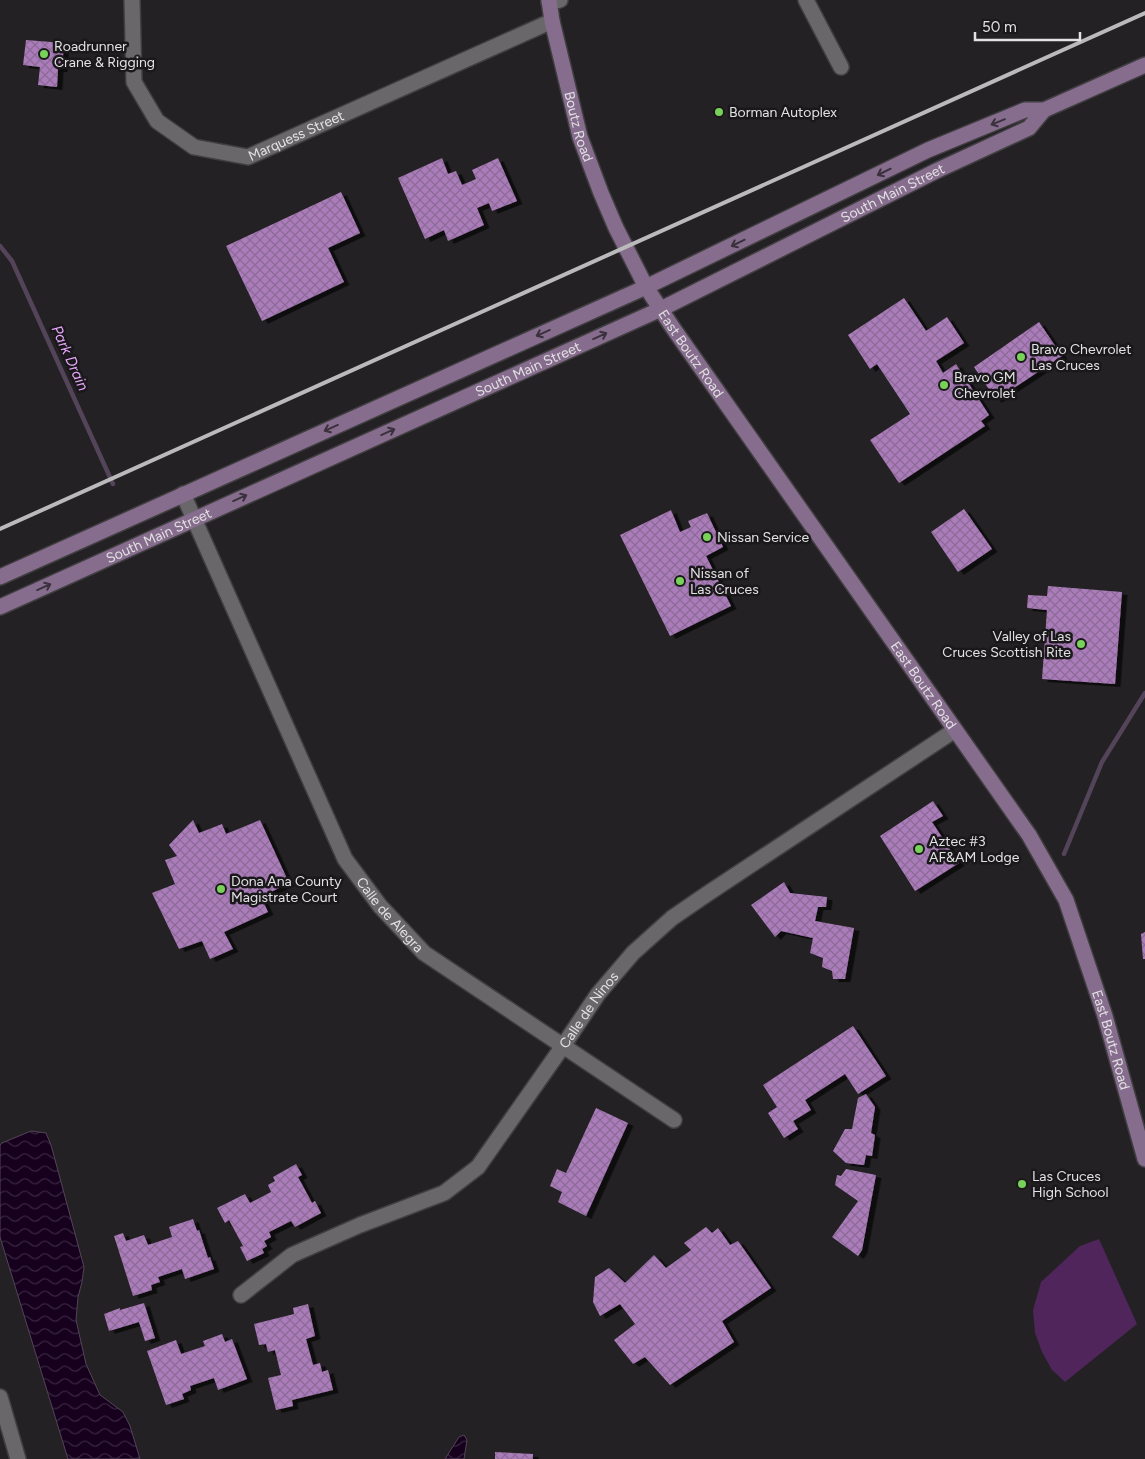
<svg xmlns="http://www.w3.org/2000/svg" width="1145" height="1459" font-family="Figtree,sans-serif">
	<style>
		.pitch { fill: #4f255b }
		.water { fill: url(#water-waves); stroke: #534459 }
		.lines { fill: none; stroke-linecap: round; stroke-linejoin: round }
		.stream { stroke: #534459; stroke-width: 4.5 }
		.building { fill: url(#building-cross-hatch); filter: url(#shadow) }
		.minor-casing { stroke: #403e40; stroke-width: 18 }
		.secondary-casing { stroke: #403e40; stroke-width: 18 }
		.minor { stroke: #69676a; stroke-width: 15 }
		.secondary { stroke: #866c8d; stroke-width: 15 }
		.rail { stroke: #bab9bb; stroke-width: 4 }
		.oneway { stroke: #3a313d }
		.poi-dot { fill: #78d158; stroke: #1a181b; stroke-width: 2 }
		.labels { text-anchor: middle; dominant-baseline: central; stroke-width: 5; stroke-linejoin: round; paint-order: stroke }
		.poi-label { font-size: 14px; fill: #e2e1e3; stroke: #1a181b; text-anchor: start }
		.street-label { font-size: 14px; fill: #e2e1e3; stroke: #1a181b }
		.water-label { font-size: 15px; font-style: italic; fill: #e6a6fa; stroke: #1a181b }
	</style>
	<defs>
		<pattern id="water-waves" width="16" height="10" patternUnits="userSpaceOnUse" patternTransform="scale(1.25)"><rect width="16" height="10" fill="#16001e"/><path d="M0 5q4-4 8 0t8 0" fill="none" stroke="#38253f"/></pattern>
		<pattern id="building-cross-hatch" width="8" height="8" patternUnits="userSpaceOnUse" patternTransform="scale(1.25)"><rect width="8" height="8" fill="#ab7cba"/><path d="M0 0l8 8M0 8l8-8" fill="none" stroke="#8c6b97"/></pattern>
		<filter id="shadow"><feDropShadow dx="5.5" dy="3" stdDeviation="0" flood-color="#0009"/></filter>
	</defs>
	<rect width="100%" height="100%" fill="#232124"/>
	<path class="pitch" d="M 1099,1239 L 1137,1324 L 1065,1382 L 1052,1370 L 1042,1352 L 1035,1333 L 1033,1310 L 1041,1282 L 1080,1246 Z"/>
	<g class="water">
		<path d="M 31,1131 L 46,1133 L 51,1145 L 84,1267 L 82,1282 L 78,1297 L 76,1320 L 86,1364 L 100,1395 L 123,1412 L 130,1426 L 140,1459 L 68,1459 L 0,1237 L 0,1145 L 2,1143 Z"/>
		<path d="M 464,1435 L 467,1440 L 464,1459 L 445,1459 L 459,1437 Z"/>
	</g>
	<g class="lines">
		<g class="stream">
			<path d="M 0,246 L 12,261 L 113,484"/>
			<path d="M 1064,854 L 1102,762 L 1145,693"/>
		</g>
	</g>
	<g class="building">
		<path d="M 26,40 L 64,43 L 62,69 L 58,69 L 57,87 L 38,85 L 40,67 L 23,65 Z"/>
		<path d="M 442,158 L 448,174 L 456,171 L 462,185 L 476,179 L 472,170 L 498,158 L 517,201 L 492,211 L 489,203 L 477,208 L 484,225 L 448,241 L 444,230 L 425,239 L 398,178 Z"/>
		<path d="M 341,192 L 360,233 L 328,248 L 344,282 L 262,321 L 226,246 Z"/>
		<path d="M 904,298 L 926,331 L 947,317 L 964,343 L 936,361 L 943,373 L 956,364 L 989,415 L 981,421 L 985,426 L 899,483 L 870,440 L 910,414 L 877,364 L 870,369 L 848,335 Z"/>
		<path d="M 1039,322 L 1062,356 L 996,400 L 974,367 Z"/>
		<path d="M 964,509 L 992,549 L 958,572 L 931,532 Z"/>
		<path d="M 671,510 L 680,532 L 691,527 L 688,521 L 707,513 L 723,547 L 706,556 L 731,606 L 670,636 L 620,535 Z"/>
		<path d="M 1048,586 L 1122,592 L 1115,684 L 1042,679 L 1047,610 L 1027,608 L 1028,595 L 1047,596 Z"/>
		<path d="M 933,801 L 943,816 L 932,822 L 959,863 L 915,891 L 880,836 Z"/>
		<path d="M 193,820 L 199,833 L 222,824 L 226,834 L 260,820 L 289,883 L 261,897 L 268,912 L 224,932 L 233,949 L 210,959 L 202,941 L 179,949 L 152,893 L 175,884 L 165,860 L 177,856 L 169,845 Z"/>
		<path d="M 784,882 L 790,893 L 827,897 L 826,907 L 818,907 L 815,921 L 854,928 L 845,979 L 833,979 L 832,971 L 822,967 L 823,958 L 810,953 L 813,938 L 781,931 L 775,937 L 751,905 Z"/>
		<path d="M 1145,932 L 1145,959 L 1143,959 L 1141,934 Z"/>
		<path d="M 853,1026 L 886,1076 L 858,1094 L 845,1074 L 805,1100 L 811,1110 L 793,1121 L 798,1129 L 784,1138 L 768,1113 L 777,1107 L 763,1085 Z"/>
		<path d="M 866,1094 L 875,1107 L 871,1133 L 875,1135 L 872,1156 L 866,1155 L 864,1165 L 846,1163 L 833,1151 L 845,1129 L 852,1129 L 858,1098 Z"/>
		<path d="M 596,1108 L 628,1123 L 586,1216 L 558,1202 L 562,1192 L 550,1186 L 557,1169 L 566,1173 Z"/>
		<path d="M 296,1164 L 302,1175 L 298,1177 L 312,1203 L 315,1201 L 321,1213 L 295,1227 L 291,1221 L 269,1232 L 271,1237 L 264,1241 L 267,1246 L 262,1249 L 264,1253 L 247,1261 L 240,1247 L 243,1246 L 229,1220 L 225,1223 L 217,1208 L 245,1194 L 250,1203 L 271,1192 L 268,1185 L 275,1181 L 273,1177 Z"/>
		<path d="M 846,1169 L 876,1175 L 862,1250 L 858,1256 L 832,1237 L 858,1201 L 835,1185 L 837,1175 L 841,1176 Z"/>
		<path d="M 193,1219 L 197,1231 L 199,1230 L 208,1258 L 210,1257 L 214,1269 L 185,1279 L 182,1269 L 158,1277 L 160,1282 L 151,1285 L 152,1290 L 133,1296 L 114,1236 L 123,1233 L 126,1241 L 144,1235 L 148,1245 L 172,1237 L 169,1227 Z"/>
		<path d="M 706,1227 L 712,1233 L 718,1228 L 730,1245 L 738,1241 L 771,1288 L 722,1321 L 734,1342 L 670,1385 L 645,1357 L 633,1364 L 614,1340 L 635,1324 L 620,1304 L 600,1316 L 593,1302 L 595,1277 L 609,1268 L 625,1283 L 654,1255 L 666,1268 L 691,1250 L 684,1243 Z"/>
		<path d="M 144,1303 L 155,1338 L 145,1341 L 139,1322 L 109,1331 L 104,1314 L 120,1308 L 120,1310 Z"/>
		<path d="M 308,1304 L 315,1336 L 306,1339 L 313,1365 L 320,1363 L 322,1372 L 328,1370 L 333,1390 L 292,1400 L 293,1406 L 276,1410 L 268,1378 L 281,1375 L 275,1350 L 268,1352 L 266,1344 L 259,1345 L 254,1324 L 294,1314 L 293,1308 Z"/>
		<path d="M 222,1334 L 225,1342 L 232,1339 L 247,1379 L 218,1390 L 214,1378 L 190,1386 L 191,1390 L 182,1394 L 184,1399 L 166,1405 L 147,1351 L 176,1340 L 181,1354 L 205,1346 L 203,1341 Z"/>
		<path d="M 495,1452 L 533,1454 L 533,1459 L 495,1459 Z"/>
	</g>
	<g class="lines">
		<defs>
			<g id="minor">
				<path id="s1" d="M 132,0 L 134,82 L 157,121 L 194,147 L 248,157 L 552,21"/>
				<path d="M 806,0 L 841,67"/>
				<path d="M 549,2 L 560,0"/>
				<path id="s2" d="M 183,494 L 345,859 L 380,906 L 424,953 L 674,1120"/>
				<path id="s3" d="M 241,1295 L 292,1255 L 360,1225 L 444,1193 L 478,1167 L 563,1046 L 598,994 L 633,953 L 672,918 L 707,894 L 955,730"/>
				<path d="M 0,1397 L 18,1459"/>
			</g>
			<g id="secondary">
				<path id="s4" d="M 549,0 L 552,21 L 580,137 L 601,193 L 616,228 L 646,287 L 673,328 L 1029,835 L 1066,900 L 1105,1016 L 1145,1159"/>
				<path d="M 0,577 L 646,287 L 928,150 L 1025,110 L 1044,110 L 1145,65"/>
				<path id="s5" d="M 0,607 L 661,309 L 938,170 L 1029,128 L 1044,110"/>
			</g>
		</defs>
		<use href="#minor" class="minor-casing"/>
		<use href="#secondary" class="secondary-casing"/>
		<use href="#minor" class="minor"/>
		<use href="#secondary" class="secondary"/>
		<path class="rail" d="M 0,529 L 1145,13"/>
	</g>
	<defs><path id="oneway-shaft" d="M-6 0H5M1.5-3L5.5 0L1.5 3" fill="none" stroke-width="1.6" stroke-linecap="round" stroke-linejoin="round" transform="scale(1.25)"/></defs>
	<g class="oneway">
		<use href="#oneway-shaft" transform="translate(998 122) rotate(158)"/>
		<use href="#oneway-shaft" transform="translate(884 172) rotate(154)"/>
		<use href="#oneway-shaft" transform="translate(738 243) rotate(154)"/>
		<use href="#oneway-shaft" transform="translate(543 333) rotate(156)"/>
		<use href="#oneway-shaft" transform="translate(600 336) rotate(-24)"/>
		<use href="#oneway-shaft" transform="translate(331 428) rotate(156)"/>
		<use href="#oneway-shaft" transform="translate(388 432) rotate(-24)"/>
		<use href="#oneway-shaft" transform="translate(240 498) rotate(-24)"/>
		<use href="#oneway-shaft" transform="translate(44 587) rotate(-24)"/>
	</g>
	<g class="poi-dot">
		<circle cx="44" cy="54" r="5"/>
		<circle cx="719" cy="112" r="5"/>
		<circle cx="1021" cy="357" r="5"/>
		<circle cx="944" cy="385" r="5"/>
		<circle cx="707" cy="537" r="5"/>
		<circle cx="680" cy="581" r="5"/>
		<circle cx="1081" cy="644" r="5"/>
		<circle cx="919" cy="849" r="5"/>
		<circle cx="221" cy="889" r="5"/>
		<circle cx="1022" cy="1184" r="5"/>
	</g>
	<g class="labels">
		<g class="poi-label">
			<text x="54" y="46">Roadrunner<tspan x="54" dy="16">Crane &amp; Rigging</tspan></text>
			<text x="729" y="112">Borman Autoplex</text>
			<text x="1031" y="349">Bravo Chevrolet<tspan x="1031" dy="16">Las Cruces</tspan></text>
			<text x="954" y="377">Bravo GM<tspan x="954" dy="16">Chevrolet</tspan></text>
			<text x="717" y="537">Nissan Service</text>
			<text x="690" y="573">Nissan of<tspan x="690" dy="16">Las Cruces</tspan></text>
			<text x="1071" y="636" text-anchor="end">Valley of Las<tspan x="1071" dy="16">Cruces Scottish Rite</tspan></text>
			<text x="929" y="841">Aztec #3<tspan x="929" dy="16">AF&amp;AM Lodge</tspan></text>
			<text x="231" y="881">Dona Ana County<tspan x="231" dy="16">Magistrate Court</tspan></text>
			<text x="1032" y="1176">Las Cruces<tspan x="1032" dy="16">High School</tspan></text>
		</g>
		<g class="street-label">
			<text stroke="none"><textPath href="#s4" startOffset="130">Boutz Road</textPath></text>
			<text stroke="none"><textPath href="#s1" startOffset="280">Marquess Street</textPath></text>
			<text stroke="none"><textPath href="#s5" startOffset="984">South Main Street</textPath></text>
			<text stroke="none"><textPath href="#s4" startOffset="385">East Boutz Road</textPath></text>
			<text stroke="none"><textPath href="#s5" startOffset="579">South Main Street</textPath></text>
			<text stroke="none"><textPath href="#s5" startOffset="174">South Main Street</textPath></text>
			<text stroke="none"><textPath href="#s4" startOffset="790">East Boutz Road</textPath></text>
			<text stroke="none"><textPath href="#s2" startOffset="471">Calle de Alegra</textPath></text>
			<text stroke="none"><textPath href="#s3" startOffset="464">Calle de Ninos</textPath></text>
			<text stroke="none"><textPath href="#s4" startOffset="1195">East Boutz Road</textPath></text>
		</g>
		<g class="water-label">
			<text transform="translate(70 358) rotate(66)">Park Drain</text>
		</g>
	</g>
	<path d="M975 32v8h105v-8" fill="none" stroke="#e2e1e3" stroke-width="2.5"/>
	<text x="982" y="32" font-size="15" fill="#e2e1e3" stroke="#1a181b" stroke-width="4" paint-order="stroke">50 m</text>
</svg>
